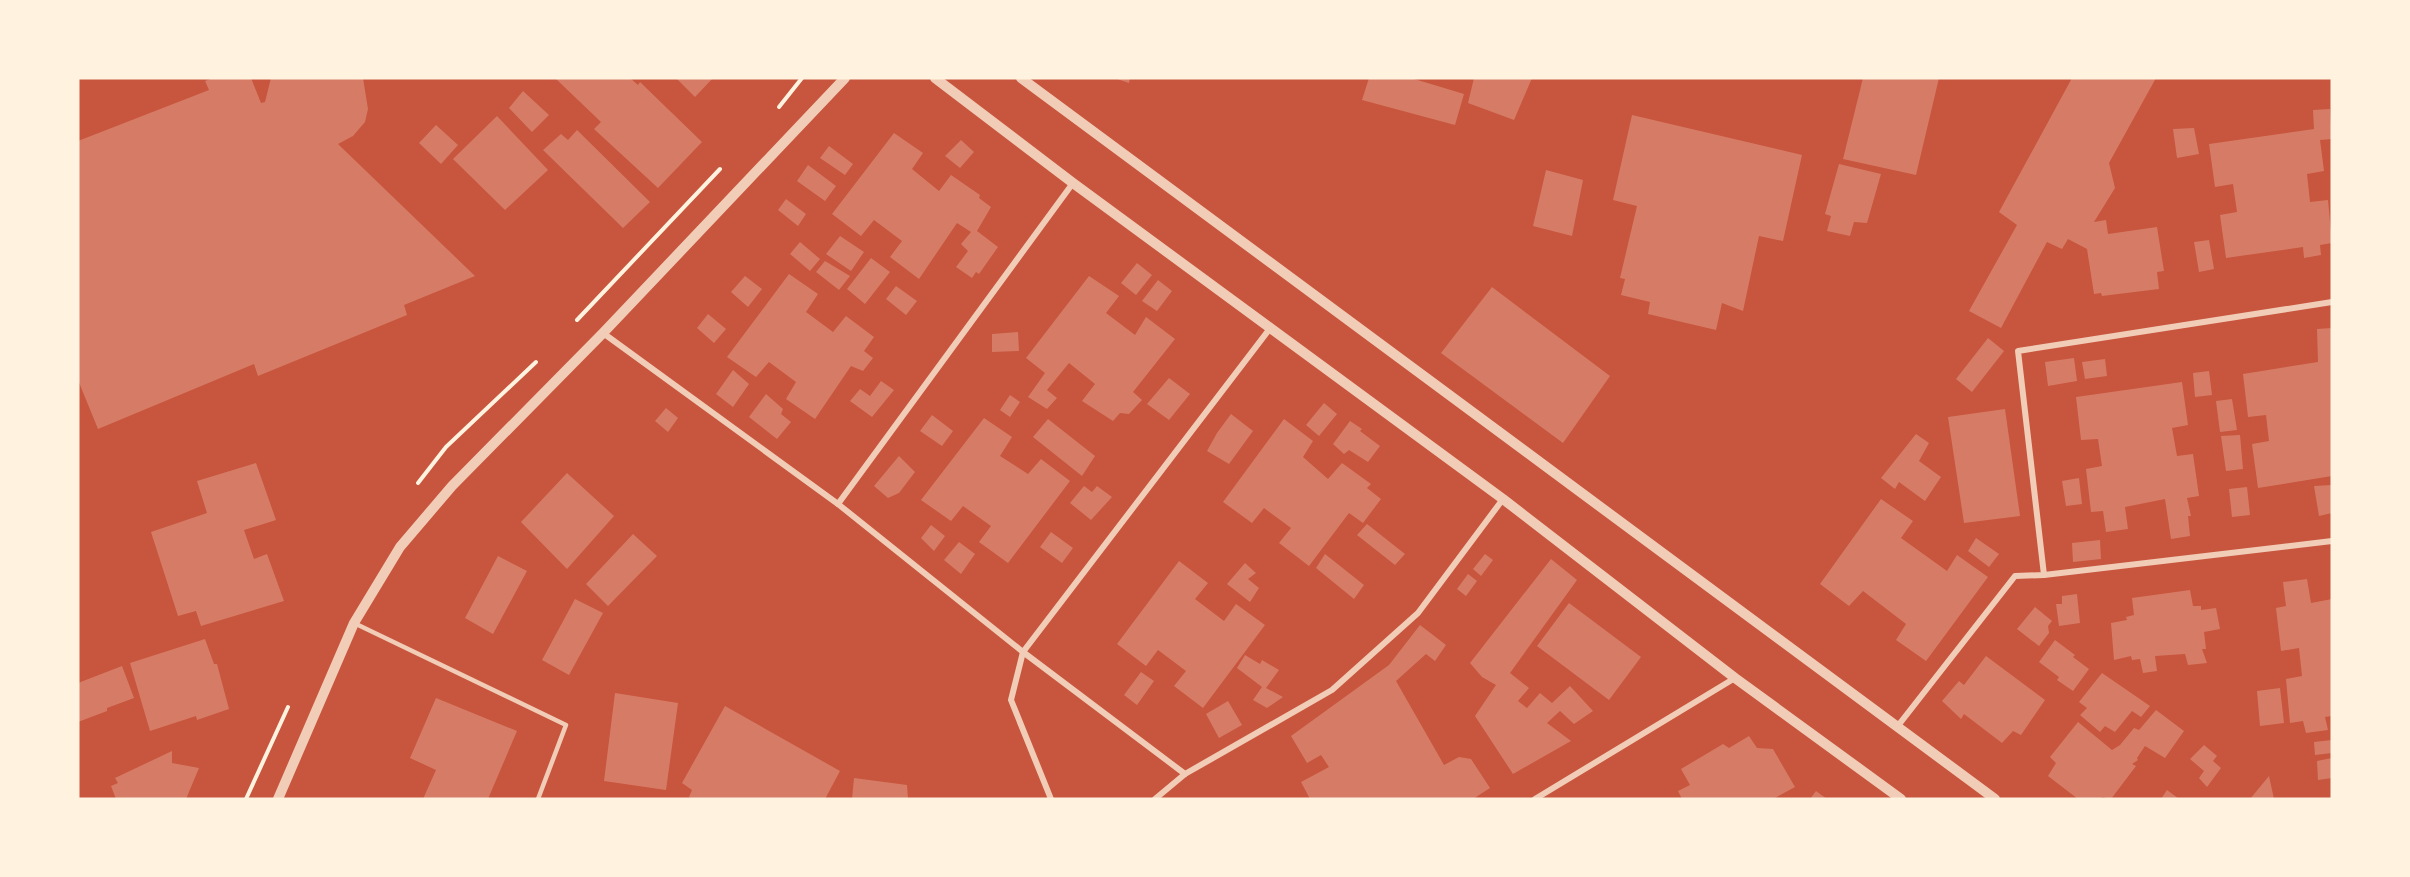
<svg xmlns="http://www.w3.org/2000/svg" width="2410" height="877" font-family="Roboto,sans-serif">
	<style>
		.building { fill: #d67c66 }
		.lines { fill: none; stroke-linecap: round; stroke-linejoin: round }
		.path { stroke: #fff3e0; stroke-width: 4 }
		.service { stroke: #f1ccb7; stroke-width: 4.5 }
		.minor { stroke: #f1ccb7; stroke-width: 6 }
		.tertiary { stroke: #f1ccb7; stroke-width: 10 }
	</style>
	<rect width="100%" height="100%" fill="#c8553d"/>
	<g class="building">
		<path d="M 213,78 L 251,78 L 261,103 L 265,102 L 271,78 L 363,78 L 368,109 L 365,122 L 353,136 L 338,144 L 475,276 L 404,305 L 407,315 L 351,338 L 258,376 L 254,364 L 98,429 L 78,380 L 78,141 L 209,90 L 205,81 Z"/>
		<path d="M 555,78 L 630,78 L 638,85 L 640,82 L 702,142 L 658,188 L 594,129 L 601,122 Z"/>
		<path d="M 676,78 L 713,78 L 695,97 Z"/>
		<path d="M 1114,78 L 1130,78 L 1129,83 Z"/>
		<path d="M 1369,78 L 1411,78 L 1464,94 L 1455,125 L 1362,100 Z"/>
		<path d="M 1474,78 L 1532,78 L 1514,120 L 1468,103 Z"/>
		<path d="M 1863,78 L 1939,78 L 1916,175 L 1843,159 Z"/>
		<path d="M 2072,78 L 2156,78 L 2109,163 L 2115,188 L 2094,222 L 2106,220 L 2108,234 L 2157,227 L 2164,271 L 2157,272 L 2159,289 L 2102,296 L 2101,293 L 2094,294 L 2087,249 L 2068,239 L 2062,249 L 2047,242 L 2001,328 L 1969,311 L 2017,225 L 1999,212 Z"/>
		<path d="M 523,91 L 549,115 L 532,132 L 509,108 Z"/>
		<path d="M 2330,109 L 2332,139 L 2320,140 L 2324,171 L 2307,174 L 2310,202 L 2328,200 L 2332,243 L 2320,245 L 2321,255 L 2304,258 L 2303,247 L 2226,258 L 2220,215 L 2237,212 L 2233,184 L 2215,187 L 2209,144 L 2314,129 L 2313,110 Z"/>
		<path d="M 1632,115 L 1802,155 L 1783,241 L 1759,236 L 1743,311 L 1722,303 L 1716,330 L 1648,314 L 1650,302 L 1621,295 L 1625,279 L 1620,278 L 1637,206 L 1613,200 Z"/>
		<path d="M 497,116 L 548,170 L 505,210 L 453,159 Z"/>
		<path d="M 436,125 L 458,145 L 441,164 L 419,143 Z"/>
		<path d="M 2194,128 L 2199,154 L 2177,158 L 2173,129 Z"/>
		<path d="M 577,130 L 650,202 L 623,228 L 543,150 L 561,134 L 568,140 Z"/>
		<path d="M 894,133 L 923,153 L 912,169 L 939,191 L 951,175 L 980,195 L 979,198 L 991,207 L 977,231 L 998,247 L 979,274 L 976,272 L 972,278 L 956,267 L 968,251 L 961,244 L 971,232 L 957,223 L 919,279 L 890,257 L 902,241 L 874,220 L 861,236 L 832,214 Z"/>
		<path d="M 961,140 L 974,152 L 960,168 L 945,156 Z"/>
		<path d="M 829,146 L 853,164 L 845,175 L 820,158 Z"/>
		<path d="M 1839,164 L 1881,174 L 1867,223 L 1854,222 L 1850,236 L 1827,231 L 1831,216 L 1825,214 Z"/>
		<path d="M 808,165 L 836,186 L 825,201 L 797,181 Z"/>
		<path d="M 1546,170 L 1583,180 L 1572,236 L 1533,226 Z"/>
		<path d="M 786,199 L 806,214 L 798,226 L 778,210 Z"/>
		<path d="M 840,236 L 864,252 L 851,271 L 826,254 Z"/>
		<path d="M 2209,240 L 2214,269 L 2199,272 L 2194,242 Z"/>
		<path d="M 800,242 L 820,259 L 810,271 L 790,254 Z"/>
		<path d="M 871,258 L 890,272 L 865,304 L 847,289 Z"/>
		<path d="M 825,261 L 850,276 L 839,290 L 816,272 Z"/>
		<path d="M 1137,263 L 1152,275 L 1136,295 L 1121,283 Z"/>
		<path d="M 789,274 L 818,294 L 806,312 L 833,332 L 846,316 L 874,337 L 864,351 L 873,358 L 863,371 L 851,366 L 815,419 L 786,399 L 796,382 L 769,362 L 756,377 L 727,357 Z"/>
		<path d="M 745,276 L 762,289 L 748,307 L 731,292 Z"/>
		<path d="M 1089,276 L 1119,296 L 1106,313 L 1135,335 L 1146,317 L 1175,339 L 1133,392 L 1142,400 L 1129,414 L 1120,413 L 1113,421 L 1082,401 L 1095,384 L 1069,363 L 1047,390 L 1057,398 L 1047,409 L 1028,397 L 1045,373 L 1026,358 Z"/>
		<path d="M 1158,280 L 1172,291 L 1157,311 L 1142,301 Z"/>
		<path d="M 896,286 L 917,301 L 906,315 L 886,299 Z"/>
		<path d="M 1492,287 L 1610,376 L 1563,443 L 1441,353 Z"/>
		<path d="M 708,314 L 726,329 L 714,343 L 697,328 Z"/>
		<path d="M 2332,328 L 2332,476 L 2258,488 L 2252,444 L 2269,441 L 2266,415 L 2248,417 L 2243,374 L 2318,362 L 2317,329 Z"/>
		<path d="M 1018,332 L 1019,351 L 992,352 L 992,334 Z"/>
		<path d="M 1988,338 L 2004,351 L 1972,392 L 1956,379 Z"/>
		<path d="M 2074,358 L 2077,381 L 2048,386 L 2045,362 Z"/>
		<path d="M 2105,359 L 2107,376 L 2085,379 L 2082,362 Z"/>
		<path d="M 733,370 L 749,384 L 733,407 L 716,394 Z"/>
		<path d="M 2209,371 L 2212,395 L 2195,397 L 2193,373 Z"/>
		<path d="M 1169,378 L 1190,394 L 1169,420 L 1147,404 Z"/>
		<path d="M 881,381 L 894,390 L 872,417 L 850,401 L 860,389 L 870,396 Z"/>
		<path d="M 2182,382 L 2188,425 L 2172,428 L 2177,456 L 2193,454 L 2199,496 L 2187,498 L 2191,516 L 2188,516 L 2190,536 L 2171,539 L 2165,499 L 2125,507 L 2128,529 L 2106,532 L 2103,511 L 2091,512 L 2086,469 L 2102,466 L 2098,439 L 2081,440 L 2076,397 Z"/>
		<path d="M 766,394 L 783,409 L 781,414 L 791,422 L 777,439 L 749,417 Z"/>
		<path d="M 1010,395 L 1020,402 L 1010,417 L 1000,410 Z"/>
		<path d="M 2232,399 L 2237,430 L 2220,432 L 2216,401 Z"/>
		<path d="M 1324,403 L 1337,414 L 1319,436 L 1306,425 Z"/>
		<path d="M 666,408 L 678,418 L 668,432 L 655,421 Z"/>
		<path d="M 2005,409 L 2020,516 L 1964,523 L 1948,417 Z"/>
		<path d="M 1231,414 L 1253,431 L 1229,464 L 1207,451 L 1217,433 Z"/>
		<path d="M 932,415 L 953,431 L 942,446 L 920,431 Z"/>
		<path d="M 984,418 L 1012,437 L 1000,456 L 1028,474 L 1041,459 L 1070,481 L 1008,563 L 979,542 L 991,526 L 963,506 L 951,521 L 921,500 Z"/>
		<path d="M 1048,419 L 1095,456 L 1082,476 L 1033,437 Z"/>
		<path d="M 1284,419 L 1313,441 L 1303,457 L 1328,479 L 1342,463 L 1371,484 L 1367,488 L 1381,499 L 1363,523 L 1349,513 L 1309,566 L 1279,543 L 1291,528 L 1264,508 L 1252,523 L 1223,502 Z"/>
		<path d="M 1350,421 L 1362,429 L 1360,431 L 1380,446 L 1368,462 L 1349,450 L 1344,454 L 1333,444 Z"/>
		<path d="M 1916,434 L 1929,443 L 1919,461 L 1941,477 L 1925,501 L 1899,482 L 1895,489 L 1881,478 Z"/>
		<path d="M 2240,435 L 2243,469 L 2226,471 L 2221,436 Z"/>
		<path d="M 899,456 L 915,472 L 899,493 L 888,498 L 874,486 Z"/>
		<path d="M 256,463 L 276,520 L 244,530 L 254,559 L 267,554 L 284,601 L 201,626 L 196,611 L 178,616 L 151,532 L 207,513 L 197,481 Z"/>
		<path d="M 567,473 L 614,516 L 567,569 L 521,522 Z"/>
		<path d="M 2079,478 L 2082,504 L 2066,506 L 2062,481 Z"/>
		<path d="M 2332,485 L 2332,513 L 2319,516 L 2314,486 Z"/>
		<path d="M 1084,486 L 1092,492 L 1097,486 L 1112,497 L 1091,520 L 1070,503 Z"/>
		<path d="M 2247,487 L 2250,515 L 2232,517 L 2229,489 Z"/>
		<path d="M 1881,499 L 1913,521 L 1901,538 L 1947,571 L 1957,555 L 1988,577 L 1926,661 L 1896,640 L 1906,624 L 1863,591 L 1849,606 L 1820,584 Z"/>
		<path d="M 1367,524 L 1405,554 L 1395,565 L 1357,535 Z"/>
		<path d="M 931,525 L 945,536 L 934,551 L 921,538 Z"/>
		<path d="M 1051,532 L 1073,548 L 1062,563 L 1040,547 Z"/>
		<path d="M 633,534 L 657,556 L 608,606 L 586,584 Z"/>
		<path d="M 1976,538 L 1999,554 L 1989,567 L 1968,551 Z"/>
		<path d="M 2100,540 L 2101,559 L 2073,562 L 2072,543 Z"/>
		<path d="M 959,542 L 975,554 L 961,574 L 944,560 Z"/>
		<path d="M 1325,554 L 1364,585 L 1354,599 L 1316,568 Z"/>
		<path d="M 1485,554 L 1493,560 L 1481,576 L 1473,569 Z"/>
		<path d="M 498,556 L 527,571 L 493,634 L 465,618 Z"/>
		<path d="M 1551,559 L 1577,580 L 1510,673 L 1529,688 L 1518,701 L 1527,708 L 1540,693 L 1552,703 L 1570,686 L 1593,711 L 1574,724 L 1560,711 L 1547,723 L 1571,741 L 1513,774 L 1475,716 L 1496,685 L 1482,677 L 1470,663 Z"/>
		<path d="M 1179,561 L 1208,583 L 1195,599 L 1224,621 L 1236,604 L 1265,625 L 1203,708 L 1174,686 L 1186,671 L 1158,650 L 1146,666 L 1117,644 Z"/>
		<path d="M 1245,563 L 1256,573 L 1248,579 L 1259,588 L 1250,602 L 1227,584 Z"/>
		<path d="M 1468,574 L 1477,581 L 1466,596 L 1457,589 Z"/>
		<path d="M 2307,579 L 2311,603 L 2332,599 L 2332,716 L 2325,717 L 2328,730 L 2306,733 L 2303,721 L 2290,723 L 2286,679 L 2302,676 L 2299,648 L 2281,651 L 2276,608 L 2286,606 L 2283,582 Z"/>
		<path d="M 2190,590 L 2193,606 L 2201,606 L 2201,610 L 2216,608 L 2220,629 L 2204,632 L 2206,649 L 2202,649 L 2207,663 L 2188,665 L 2185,654 L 2155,656 L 2157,671 L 2143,673 L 2140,659 L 2132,660 L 2131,656 L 2114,660 L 2111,623 L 2127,620 L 2126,617 L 2134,615 L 2132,598 Z"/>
		<path d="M 2077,594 L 2080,623 L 2059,626 L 2056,604 L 2062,604 L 2062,596 Z"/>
		<path d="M 575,599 L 603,613 L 569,675 L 542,660 Z"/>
		<path d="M 1569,603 L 1641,657 L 1609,700 L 1537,646 Z"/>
		<path d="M 2035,607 L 2052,621 L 2048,626 L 2049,633 L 2039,646 L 2017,629 Z"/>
		<path d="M 1420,625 L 1446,645 L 1435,661 L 1426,654 L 1396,681 L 1444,765 L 1459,757 L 1471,759 L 1490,788 L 1473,799 L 1310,799 L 1301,782 L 1329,767 L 1321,755 L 1307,763 L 1291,736 L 1389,665 Z"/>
		<path d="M 205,639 L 214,664 L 217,664 L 229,709 L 197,720 L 196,716 L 150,731 L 130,663 Z"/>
		<path d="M 2055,640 L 2075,655 L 2073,657 L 2089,669 L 2073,691 L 2057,680 L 2059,677 L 2039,662 Z"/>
		<path d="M 1245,655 L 1260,664 L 1262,660 L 1279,670 L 1266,688 L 1283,697 L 1267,708 L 1253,700 L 1262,687 L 1237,668 Z"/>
		<path d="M 1986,656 L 2045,700 L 2021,735 L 2013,731 L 2002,743 L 1964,714 L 1961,719 L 1942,701 L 1959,681 L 1964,685 Z"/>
		<path d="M 122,666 L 134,698 L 107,708 L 107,711 L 78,722 L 78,683 Z"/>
		<path d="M 1141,672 L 1154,681 L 1137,705 L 1124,695 Z"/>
		<path d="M 2102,673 L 2150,706 L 2141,717 L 2132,711 L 2115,732 L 2105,726 L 2100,732 L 2080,715 L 2087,708 L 2079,702 Z"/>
		<path d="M 2280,688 L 2284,723 L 2260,726 L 2257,691 Z"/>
		<path d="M 615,693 L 678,703 L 666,790 L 604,781 Z"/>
		<path d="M 436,698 L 517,731 L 488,799 L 423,799 L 436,770 L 410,758 Z"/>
		<path d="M 1228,701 L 1242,725 L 1219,738 L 1206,714 Z"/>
		<path d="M 725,706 L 840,771 L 825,799 L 692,799 L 689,797 L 692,790 L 682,783 Z"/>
		<path d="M 2156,710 L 2184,731 L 2165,758 L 2145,746 L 2137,758 L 2138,760 L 2132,764 L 2136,766 L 2111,799 L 2102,797 L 2101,799 L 2078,799 L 2048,776 L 2056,763 L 2050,757 L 2078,722 L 2112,750 L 2120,745 L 2134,728 L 2139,730 Z"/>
		<path d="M 1749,736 L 1757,748 L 1773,749 L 1795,787 L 1773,799 L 1682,799 L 1678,791 L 1690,785 L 1681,769 L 1723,744 L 1729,748 Z"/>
		<path d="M 2332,740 L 2332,753 L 2315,755 L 2314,742 Z"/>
		<path d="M 2204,745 L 2217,756 L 2213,761 L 2221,768 L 2207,787 L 2199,778 L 2204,771 L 2190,759 Z"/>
		<path d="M 172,751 L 172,763 L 199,768 L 186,799 L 116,799 L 111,786 L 118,783 L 115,778 Z"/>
		<path d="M 2332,758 L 2332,778 L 2318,780 L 2317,761 Z"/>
		<path d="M 2269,776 L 2274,799 L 2250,799 Z"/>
		<path d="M 854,778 L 907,785 L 908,799 L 852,799 Z"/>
		<path d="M 2167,790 L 2179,799 L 2161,799 Z"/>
		<path d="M 1816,791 L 1827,799 L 1810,799 Z"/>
	</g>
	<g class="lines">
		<g class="path">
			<path d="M 779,107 L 802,78"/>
			<path d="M 577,320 L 720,169"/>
			<path d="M 418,483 L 446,447 L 536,362"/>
			<path d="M 246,799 L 288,707"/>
		</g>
		<path class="service" d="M 354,623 L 566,725 L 538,799"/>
		<g class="minor">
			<path d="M 603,333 L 838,504 L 1023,652 L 1185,774"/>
			<path d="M 838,504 L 1073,183"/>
			<path d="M 2044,575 L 2018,351 L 2332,302"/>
			<path d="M 1897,727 L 2015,576 L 2044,575 L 2332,541"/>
			<path d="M 1051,799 L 1011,700 L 1023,652 L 1271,327"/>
			<path d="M 1155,799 L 1185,774 L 1332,690 L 1418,613 L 1503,499"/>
			<path d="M 1535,799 L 1735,678"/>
		</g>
		<g class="tertiary">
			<path d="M 935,78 L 1073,183 L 1503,499 L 1735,678 L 1901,799"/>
			<path d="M 1021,78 L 1995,799"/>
			<path d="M 278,799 L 354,623 L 400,547 L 452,486 L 603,333 L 845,78"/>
		</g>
	</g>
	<rect width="2410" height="877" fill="none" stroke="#fff3e0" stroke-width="159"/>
</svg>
